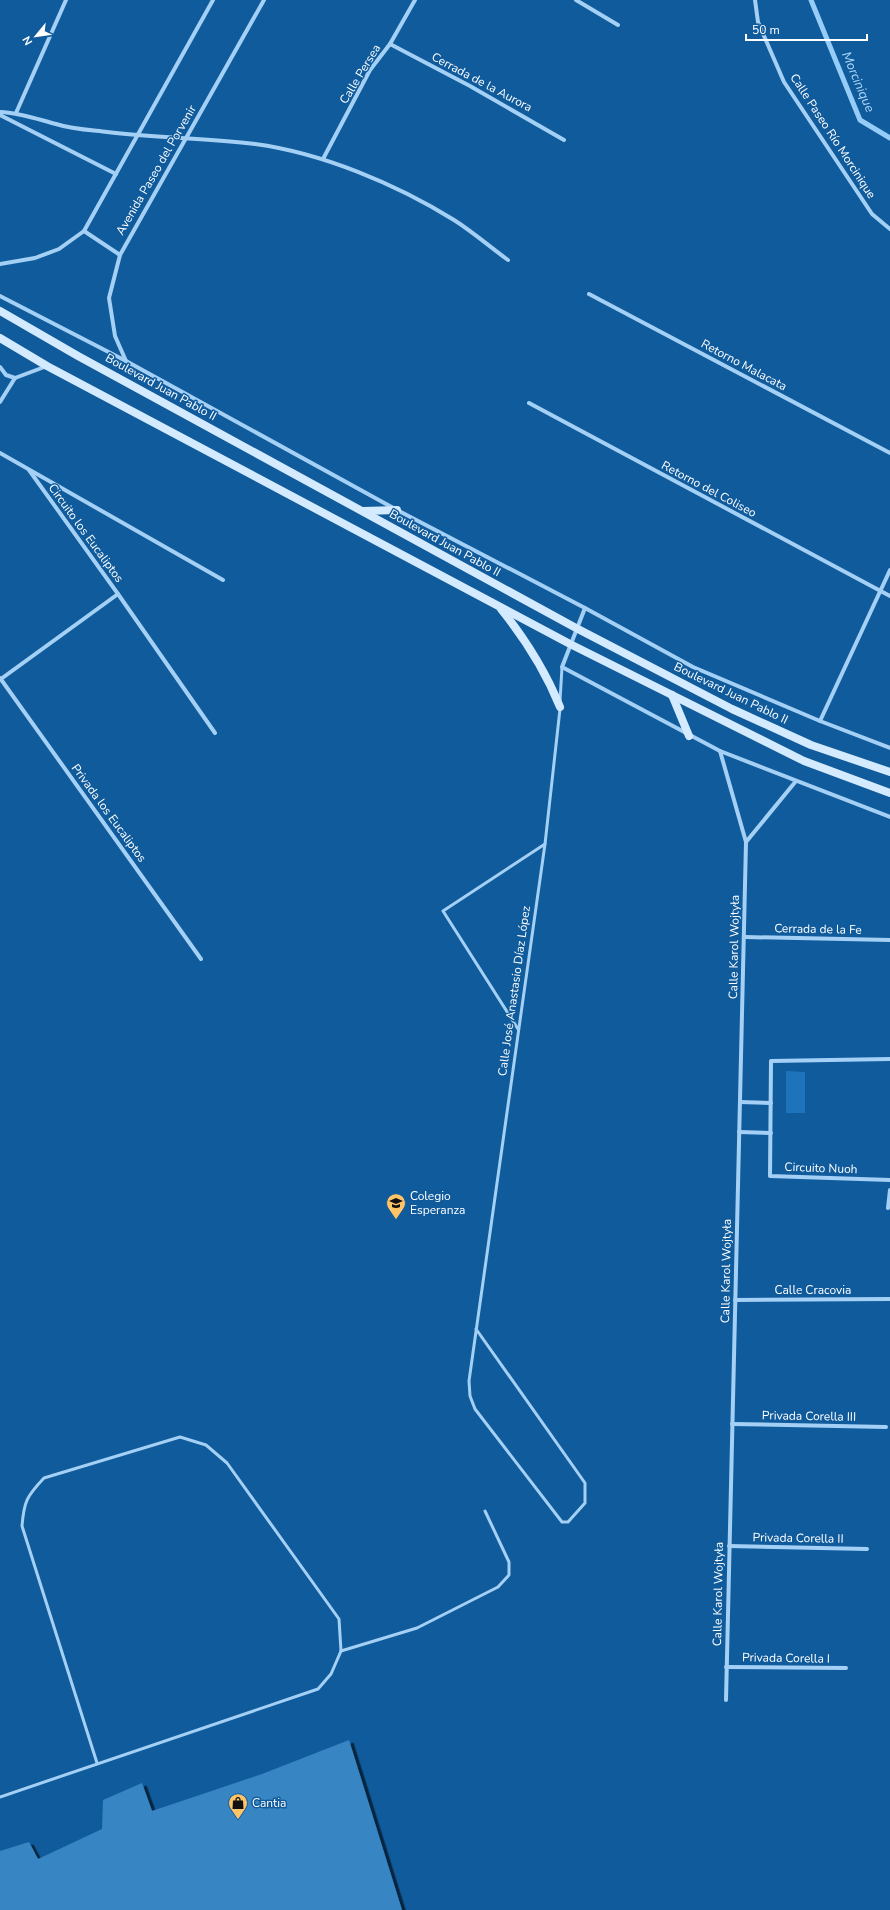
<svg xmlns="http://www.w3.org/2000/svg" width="890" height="1910" font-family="'Nunito Sans',sans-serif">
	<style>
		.green { fill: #1e74ba }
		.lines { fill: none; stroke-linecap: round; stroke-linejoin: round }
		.stream { stroke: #95cdf8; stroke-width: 5 }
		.building { fill: #3885c3; filter: url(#shadow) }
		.lane { stroke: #a4d0f5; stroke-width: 3 }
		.street { stroke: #a4d0f5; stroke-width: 4 }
		.secondary { stroke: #d4eafe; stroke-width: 8 }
		.labels { text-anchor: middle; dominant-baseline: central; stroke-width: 3; stroke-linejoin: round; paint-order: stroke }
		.street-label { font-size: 12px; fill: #fff; stroke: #105b9c }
		.poi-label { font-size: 12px; fill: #fff; stroke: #105b9c; text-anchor: start }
		.water-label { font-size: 13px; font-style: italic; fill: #b0dafb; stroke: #105b9c }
	</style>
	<defs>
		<filter id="shadow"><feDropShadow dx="4.5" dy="2.5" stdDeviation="0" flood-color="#0009"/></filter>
	</defs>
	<rect width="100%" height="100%" fill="#105b9c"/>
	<path class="green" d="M 786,1071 L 805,1072 L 805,1113 L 786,1113 Z"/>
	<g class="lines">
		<path class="stream" d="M 811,0 L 860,120 L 890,138"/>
	</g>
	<path class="building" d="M 349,1740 L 402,1910 L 0,1910 L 0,1851 L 29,1842 L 38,1859 L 102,1829 L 103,1800 L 142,1783 L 152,1811 L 262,1774 Z"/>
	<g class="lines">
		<g class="lane">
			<path d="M 560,701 L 562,667"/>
			<path d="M 518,1029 L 443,911 L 545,844"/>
			<path d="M 476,1329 L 585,1483 L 585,1503 L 568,1522 L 562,1522 L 475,1409 L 470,1396 L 469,1381 L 545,844 L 560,709"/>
			<path d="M 341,1651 L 417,1628 L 498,1587 L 509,1575 L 509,1562 L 485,1511"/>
			<path d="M 0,1797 L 318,1689 L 331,1674 L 341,1651 L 339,1619 L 227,1463 L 206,1445 L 180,1437 L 44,1478 C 27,1496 24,1501 22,1526 L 97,1763"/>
		</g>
		<g class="street">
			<path d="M 576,0 L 618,25"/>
			<path d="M 755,0 L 758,22 L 784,82 L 872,214 L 890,229"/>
			<path d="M 390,44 L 470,86 L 564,140"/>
			<path d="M 0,112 C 20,113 37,119 56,124 C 72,129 90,130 107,132 C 156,138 205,138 255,144 C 322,153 396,184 454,220 C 473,232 490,247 508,260"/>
			<path d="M 16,113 L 66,0"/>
			<path d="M 0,115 L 116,174"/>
			<path d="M 323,159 L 370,70 L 390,44 L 415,0"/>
			<path d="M 84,231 L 120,255"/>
			<path d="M 0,264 L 35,258 L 59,249 L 84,231 L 213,0"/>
			<path d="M 589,294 L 890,453"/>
			<path d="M 0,296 L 126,361 L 397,510 L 585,608 L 693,667 L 820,721 L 890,748"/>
			<path d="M 126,361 L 115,336 L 109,298 L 120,255 L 264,0"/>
			<path d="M 0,367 L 6,375 L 15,378 L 47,366"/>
			<path d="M 0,402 L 15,378"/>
			<path d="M 529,403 L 890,596"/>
			<path d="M 0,453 L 223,580"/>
			<path d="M 29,470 L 118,594 L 215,733"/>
			<path d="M 585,608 L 562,667 L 720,751 L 890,817"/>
			<path d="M 0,678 L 201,959"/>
			<path d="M 1,679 L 118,594"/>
			<path d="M 820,721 L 890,570"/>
			<path d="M 720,751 L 746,842 L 726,1700"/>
			<path d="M 746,842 L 796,781"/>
			<path d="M 745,937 L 890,940"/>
			<path d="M 890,1059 L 771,1061 L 770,1176 L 890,1180"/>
			<path d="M 740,1102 L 771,1103"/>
			<path d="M 739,1132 L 771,1133"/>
			<path d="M 888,1208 L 890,1190"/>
			<path d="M 735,1300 L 890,1299"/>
			<path d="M 732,1424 L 886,1427"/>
			<path d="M 729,1546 L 867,1549"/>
			<path d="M 726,1667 L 846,1668"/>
		</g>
		<g class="secondary">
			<path d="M 0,311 L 78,356 L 576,628 L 732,709 L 811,745 L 890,772"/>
			<path d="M 0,338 L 47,366 L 570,644 L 804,761 L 890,793"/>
			<path d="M 364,511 L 397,510"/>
			<path d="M 501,609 C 526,640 545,670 560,707"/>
			<path d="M 672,695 L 689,736"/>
		</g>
	</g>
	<defs>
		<symbol id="university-pin" viewBox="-11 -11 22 30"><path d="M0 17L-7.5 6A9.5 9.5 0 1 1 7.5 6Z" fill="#ffc468" stroke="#105b9c"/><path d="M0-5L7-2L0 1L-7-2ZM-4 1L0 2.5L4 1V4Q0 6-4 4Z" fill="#111"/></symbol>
		<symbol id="shop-pin" viewBox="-11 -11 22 30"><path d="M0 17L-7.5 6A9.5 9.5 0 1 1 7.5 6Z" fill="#ffc468" stroke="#105b9c"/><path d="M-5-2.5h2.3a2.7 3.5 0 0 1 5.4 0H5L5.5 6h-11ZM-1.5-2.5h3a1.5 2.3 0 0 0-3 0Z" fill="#111"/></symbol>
	</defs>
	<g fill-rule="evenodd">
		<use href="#university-pin" x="385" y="1192" width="22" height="30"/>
		<use href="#shop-pin" x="227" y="1792" width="22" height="30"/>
	</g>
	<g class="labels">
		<g class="street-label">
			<text transform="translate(360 74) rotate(-59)">Calle Persea</text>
			<text transform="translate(482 82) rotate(28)">Cerrada de la Aurora</text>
			<text transform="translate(833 136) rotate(57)">Calle Paseo Río Morcinique</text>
			<text transform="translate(156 170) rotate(-60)">Avenida Paseo del Porvenir</text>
			<text transform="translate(744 365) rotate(28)">Retorno Malacata</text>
			<text transform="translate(161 387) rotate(29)">Boulevard Juan Pablo II</text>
			<text transform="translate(709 489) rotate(28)">Retorno del Coliseo</text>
			<text transform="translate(86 533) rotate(54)">Circuito los Eucaliptos</text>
			<text transform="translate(445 543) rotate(29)">Boulevard Juan Pablo II</text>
			<text transform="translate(731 693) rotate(26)">Boulevard Juan Pablo II</text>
			<text transform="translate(109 813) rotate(54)">Privada los Eucaliptos</text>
			<text transform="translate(818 929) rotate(1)">Cerrada de la Fe</text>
			<text transform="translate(734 947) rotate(-89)">Calle Karol Wojtyła</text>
			<text transform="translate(514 991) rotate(-82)">Calle José Anastasio Díaz López</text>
			<text transform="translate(821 1168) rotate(2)">Circuito Nuoh</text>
			<text transform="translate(726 1271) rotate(-89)">Calle Karol Wojtyła</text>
			<text x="813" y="1290">Calle Cracovia</text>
			<text transform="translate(809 1416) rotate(1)">Privada Corella III</text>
			<text transform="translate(798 1538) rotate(1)">Privada Corella II</text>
			<text transform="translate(718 1594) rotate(-89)">Calle Karol Wojtyła</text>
			<text transform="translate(786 1658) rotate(1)">Privada Corella I</text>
		</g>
		<g class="poi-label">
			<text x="410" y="1196">Colegio<tspan x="410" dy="14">Esperanza</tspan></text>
			<text x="252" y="1803">Cantia</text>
		</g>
		<g class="water-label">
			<text transform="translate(858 82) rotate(67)">Morcinique</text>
		</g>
	</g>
	<g transform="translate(36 36) rotate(241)" stroke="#105b9c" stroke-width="3" paint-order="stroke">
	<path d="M0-3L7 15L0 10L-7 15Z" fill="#ffffff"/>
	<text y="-6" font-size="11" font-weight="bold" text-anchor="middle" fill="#ffffff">N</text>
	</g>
	<path d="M746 34v6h121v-6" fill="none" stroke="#ffffff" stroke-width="2"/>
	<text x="752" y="34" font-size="12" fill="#ffffff" stroke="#105b9c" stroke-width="3" paint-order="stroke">50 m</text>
</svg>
